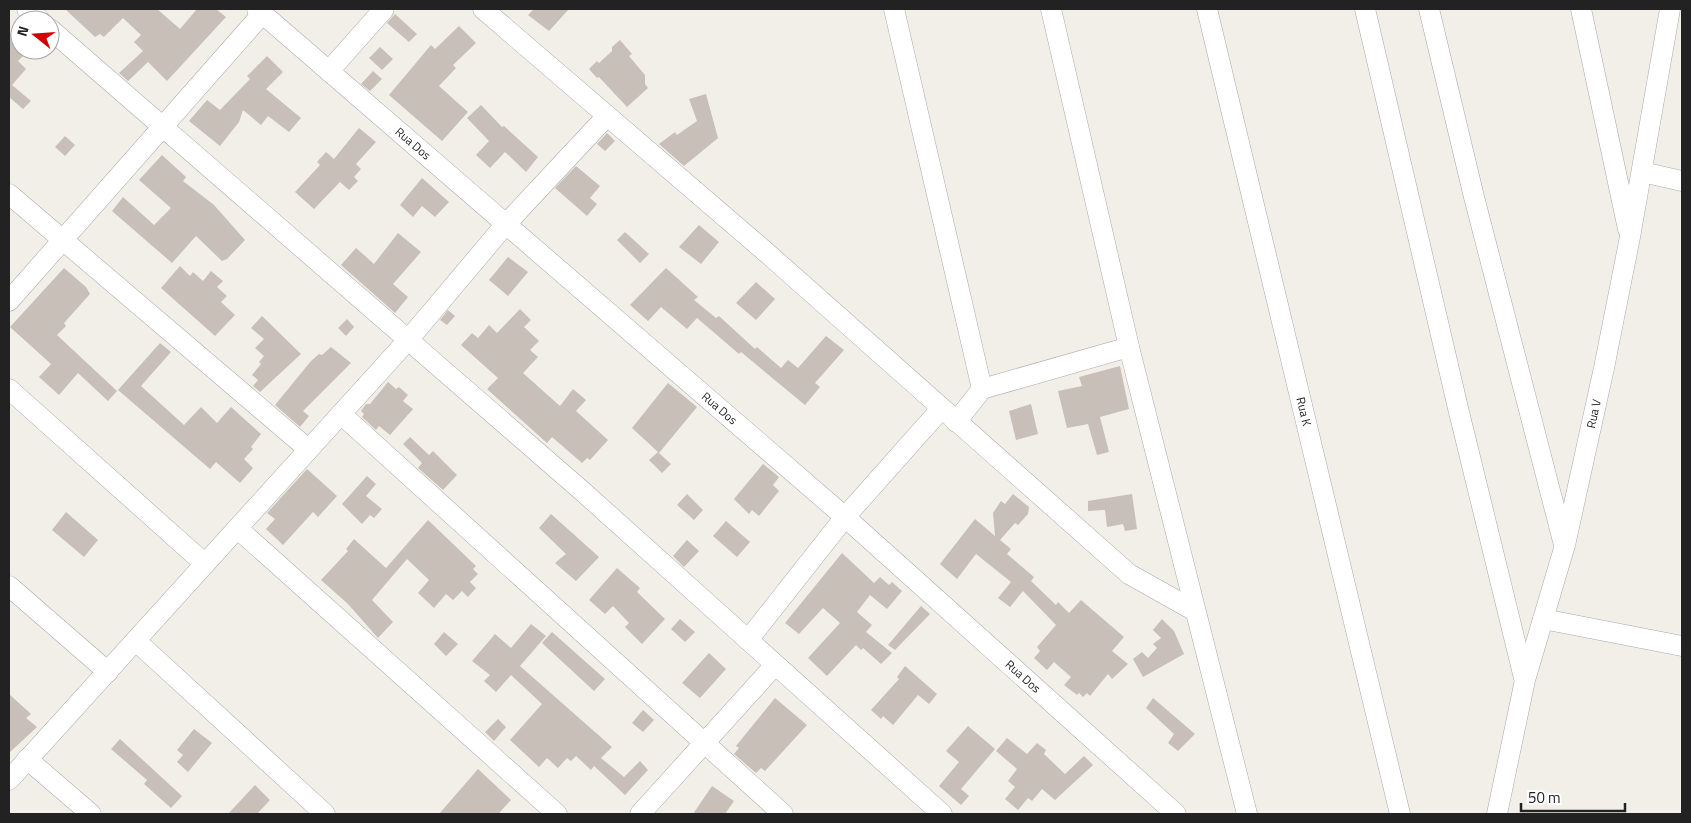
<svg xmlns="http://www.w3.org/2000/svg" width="1691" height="823" font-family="'Titillium Web',sans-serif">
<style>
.building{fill:#c7bfb8}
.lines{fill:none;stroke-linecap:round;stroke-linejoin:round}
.minor-casing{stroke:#a9a9a9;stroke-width:21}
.minor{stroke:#fff;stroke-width:20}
.labels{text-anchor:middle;stroke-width:4.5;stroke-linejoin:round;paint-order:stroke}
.street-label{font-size:12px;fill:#222;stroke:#fff}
</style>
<rect width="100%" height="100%" fill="#f2efe9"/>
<path class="building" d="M 65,9 L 157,9 L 180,29 L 197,9 L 216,9 L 226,17 L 167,81 L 148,62 L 128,81 L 119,73 L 143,51 L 134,42 L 141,35 L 123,18 L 104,37 L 100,34 L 95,37 Z
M 534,9 L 569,9 L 549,31 L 528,15 Z
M 395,14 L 417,34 L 409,42 L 387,23 Z
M 459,26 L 476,43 L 453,65 L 456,68 L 439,86 L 468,112 L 442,141 L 389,95 L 431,45 L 435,49 Z
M 9,32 L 20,42 L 20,50 L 26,53 L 18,61 L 26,69 L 12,85 L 31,101 L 23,109 L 9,97 Z
M 620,40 L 632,54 L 629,56 L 645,75 L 645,84 L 648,88 L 627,107 L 599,77 L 597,78 L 589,69 L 597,61 L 599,63 L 612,51 L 612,47 Z
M 380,47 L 393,59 L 382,70 L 369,58 Z
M 267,56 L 283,72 L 266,89 L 301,118 L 289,132 L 268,116 L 261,125 L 243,110 L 239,122 L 220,146 L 189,121 L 207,100 L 220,110 L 250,79 L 247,76 Z
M 373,71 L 382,79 L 370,91 L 361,84 Z
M 706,94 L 718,138 L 684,166 L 659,144 L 675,132 L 677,135 L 697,121 L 689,99 Z
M 481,105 L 502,127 L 504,126 L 538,157 L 526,172 L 505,152 L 490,168 L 476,155 L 489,141 L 467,118 Z
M 359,128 L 376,142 L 356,164 L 361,169 L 354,177 L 358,181 L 349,190 L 340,182 L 314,209 L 295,192 L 320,165 L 317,162 L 326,152 L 334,159 Z
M 607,133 L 615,141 L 605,151 L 597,144 Z
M 65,136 L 75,145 L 65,156 L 55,147 Z
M 162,155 L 186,177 L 183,181 L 214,205 L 245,240 L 227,259 L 222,261 L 196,236 L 172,263 L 112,211 L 123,197 L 154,225 L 171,208 L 139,180 Z
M 576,166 L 600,186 L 590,198 L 597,204 L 587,216 L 555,188 Z
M 422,178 L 449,202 L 435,217 L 422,206 L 413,217 L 400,205 Z
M 699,225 L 719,242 L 701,264 L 679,247 Z
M 625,232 L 649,254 L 640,263 L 617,240 Z
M 398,233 L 421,252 L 393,284 L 408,297 L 395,313 L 341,265 L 356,248 L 374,264 Z
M 508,257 L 528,272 L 508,296 L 489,280 Z
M 180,266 L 190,276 L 193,272 L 203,281 L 211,271 L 223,281 L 217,287 L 227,296 L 221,302 L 235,315 L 215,336 L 161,288 Z
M 64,268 L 86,287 L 90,294 L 64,323 L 66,326 L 57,335 L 117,391 L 108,401 L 78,373 L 59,395 L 39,377 L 51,364 L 10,327 Z
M 666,268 L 698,297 L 694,300 L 716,318 L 719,316 L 755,349 L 757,347 L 781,368 L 788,360 L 798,368 L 826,336 L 844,350 L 815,383 L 820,387 L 805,405 L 741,352 L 739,354 L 697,318 L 687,329 L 661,307 L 648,321 L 630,305 Z
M 756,282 L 775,299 L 756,320 L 736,303 Z
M 520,309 L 531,320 L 524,327 L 539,341 L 530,350 L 538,357 L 523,373 L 560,406 L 573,389 L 586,400 L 576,411 L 608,440 L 590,460 L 587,458 L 582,463 L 552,437 L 547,443 L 487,389 L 498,378 L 461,345 L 472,333 L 478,338 L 489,325 L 497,333 Z
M 448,310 L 455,316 L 447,325 L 440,320 Z
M 262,316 L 301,354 L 260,392 L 253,386 L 258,380 L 252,375 L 261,364 L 259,362 L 264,356 L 255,348 L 264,339 L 251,328 Z
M 347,319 L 354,327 L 346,336 L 338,328 Z
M 160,343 L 171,352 L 141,386 L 184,425 L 201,407 L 217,423 L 231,407 L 261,434 L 251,447 L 253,449 L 244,459 L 253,468 L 240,483 L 216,462 L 210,469 L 118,390 Z
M 331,347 L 351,363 L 303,411 L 309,416 L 300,427 L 275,405 L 311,361 L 319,354 L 322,355 Z
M 1120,366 L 1129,409 L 1100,417 L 1109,452 L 1097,455 L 1088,424 L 1067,428 L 1058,391 L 1082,386 L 1079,377 Z
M 388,382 L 396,389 L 399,387 L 408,395 L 403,401 L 413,409 L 390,435 L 379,426 L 376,430 L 362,417 L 364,414 L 361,411 L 366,404 L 370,404 Z
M 668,383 L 697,407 L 659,453 L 671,464 L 662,473 L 649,460 L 658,452 L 632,428 Z
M 1031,404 L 1038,434 L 1016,440 L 1009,411 Z
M 410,437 L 429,455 L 433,451 L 457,475 L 443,490 L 418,468 L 422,463 L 403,444 Z
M 763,464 L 779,477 L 773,485 L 779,491 L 759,516 L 752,510 L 749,514 L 734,499 Z
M 307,469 L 337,496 L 318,517 L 313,512 L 283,545 L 266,529 L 275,519 L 267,513 Z
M 367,476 L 376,484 L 366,496 L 382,509 L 374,518 L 370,515 L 362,524 L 342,504 Z
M 687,494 L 703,510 L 694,520 L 677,505 Z
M 1013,494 L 1029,507 L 1028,514 L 1018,525 L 1015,523 L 1000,540 L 1011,549 L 1007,554 L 1034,577 L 1031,581 L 1056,605 L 1058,602 L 1069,613 L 1081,600 L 1124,637 L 1112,651 L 1128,664 L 1112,679 L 1108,674 L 1090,696 L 1087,693 L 1083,697 L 1079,693 L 1077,695 L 1064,685 L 1071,677 L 1054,662 L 1047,670 L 1034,658 L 1040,651 L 1037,647 L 1056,625 L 1023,591 L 1010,607 L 998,598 L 1011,582 L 976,554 L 957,579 L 940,564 L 975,519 L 995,536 L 993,513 L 1001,501 L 1005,504 Z
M 1132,494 L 1137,529 L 1125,531 L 1123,524 L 1107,527 L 1105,510 L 1088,511 L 1088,501 Z
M 66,512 L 98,540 L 84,557 L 52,530 Z
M 551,514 L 599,557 L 576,581 L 555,563 L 566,554 L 539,528 Z
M 428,520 L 476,566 L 473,569 L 478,574 L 470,582 L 476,588 L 468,597 L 462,591 L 453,600 L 446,594 L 434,608 L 418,593 L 429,580 L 407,559 L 372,600 L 393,622 L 378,638 L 348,604 L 321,580 L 348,551 L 346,549 L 354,539 L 386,568 Z
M 726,521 L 750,542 L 737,557 L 713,536 Z
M 687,540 L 699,551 L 684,567 L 673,556 Z
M 842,553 L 874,583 L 880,577 L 889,585 L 892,582 L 902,591 L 887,609 L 870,595 L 857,612 L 872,625 L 866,632 L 892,653 L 881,664 L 863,648 L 861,650 L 856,645 L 827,676 L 808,658 L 840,623 L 823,608 L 799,634 L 785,623 Z
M 617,568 L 640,588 L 637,592 L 665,619 L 642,644 L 625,627 L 629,623 L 613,606 L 605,614 L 589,600 Z
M 921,606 L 930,614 L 895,650 L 888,645 Z
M 680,619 L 695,632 L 685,642 L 671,629 Z
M 1162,619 L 1174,631 L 1184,654 L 1143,677 L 1133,659 L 1142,652 L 1148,658 L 1157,648 L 1153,644 L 1161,638 L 1153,630 Z
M 531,624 L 546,636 L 520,666 L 612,747 L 601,758 L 624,777 L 640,761 L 648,770 L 625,795 L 594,766 L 591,770 L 576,756 L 571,761 L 567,758 L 558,768 L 547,758 L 539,767 L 510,740 L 542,704 L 511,675 L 496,692 L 484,681 L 490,675 L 472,661 L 495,634 L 511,648 Z
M 444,632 L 458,644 L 446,656 L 434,644 Z
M 552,632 L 605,679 L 594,691 L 542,643 Z
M 709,653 L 726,669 L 700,698 L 682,683 Z
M 905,666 L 937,694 L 929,704 L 918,695 L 893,725 L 883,716 L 881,719 L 871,710 L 899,679 L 897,677 Z
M 9,694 L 31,714 L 26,718 L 37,727 L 9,753 Z
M 775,698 L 807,725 L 765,771 L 761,768 L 756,773 L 734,754 L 739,748 L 736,746 Z
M 1153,698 L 1195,734 L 1178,751 L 1168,743 L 1174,734 L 1146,708 Z
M 643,710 L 654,720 L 643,732 L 632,723 Z
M 498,719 L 506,727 L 494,741 L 485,732 Z
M 968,726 L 995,749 L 961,789 L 969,796 L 961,805 L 939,786 L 959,762 L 946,751 Z
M 194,729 L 212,743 L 188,772 L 177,762 L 183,755 L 177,750 Z
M 1007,738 L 1027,754 L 1037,743 L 1046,750 L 1044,754 L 1065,774 L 1084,756 L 1093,765 L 1055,800 L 1042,789 L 1032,801 L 1028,798 L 1018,810 L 1005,799 L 1015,787 L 1008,781 L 1017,769 L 996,751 Z
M 120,739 L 182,796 L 171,808 L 144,784 L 147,780 L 111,749 Z
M 478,769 L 511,800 L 500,812 L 499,814 L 439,814 Z
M 255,785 L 270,800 L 257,814 L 228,814 Z
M 712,786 L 734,801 L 725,814 L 693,814 Z"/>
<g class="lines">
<g class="minor-casing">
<g id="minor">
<path d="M 27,9 L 40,20"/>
<path id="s1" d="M 257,9 L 845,517 L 1176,814"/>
<path d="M 483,9 L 767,253 L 1129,574 L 1195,611"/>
<path d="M 894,9 L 982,389 L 956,422"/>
<path d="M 1051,9 L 1129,347 L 1247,814"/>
<path id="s2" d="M 1207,9 L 1400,814"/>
<path d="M 1365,9 L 1458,408 L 1524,678"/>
<path d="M 1429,9 L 1474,197 L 1563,541"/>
<path d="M 1581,9 L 1628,229"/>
<path d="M 50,29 L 581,490 L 942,814"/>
<path d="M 329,71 L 384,9"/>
<path d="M 1642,172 L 1682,181"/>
<path d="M 9,194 L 308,449"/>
<path d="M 9,301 L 262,14"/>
<path d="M 9,389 L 205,564"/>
<path d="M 982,389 L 1129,347"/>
<path d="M 341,414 L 783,814"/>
<path d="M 237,528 L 557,814"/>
<path d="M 9,586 L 108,672"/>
<path d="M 1543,619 L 1682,646"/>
<path d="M 748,640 L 845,517 L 941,409"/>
<path d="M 136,641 L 325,814"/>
<path d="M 27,759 L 91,814"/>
<path d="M 9,780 L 408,340 L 505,225 L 606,117"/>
<path d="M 640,814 L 775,665"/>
<path id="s3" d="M 1497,814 L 1525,680 L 1565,545 L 1604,368 L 1630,237 L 1670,9"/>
</g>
</g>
<use href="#minor" class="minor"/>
</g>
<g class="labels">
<g class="street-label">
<text dy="4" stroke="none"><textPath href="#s1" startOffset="206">Rua Dos</textPath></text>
<text dy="4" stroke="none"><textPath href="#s1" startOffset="611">Rua Dos</textPath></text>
<text dy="4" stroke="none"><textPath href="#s2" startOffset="414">Rua K</textPath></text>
<text dy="4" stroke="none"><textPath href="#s3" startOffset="412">Rua V</textPath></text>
<text dy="4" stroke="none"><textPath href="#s1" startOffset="1016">Rua Dos</textPath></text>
</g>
</g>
<rect width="1691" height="823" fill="none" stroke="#222222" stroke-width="20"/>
<g transform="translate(35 35) rotate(287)"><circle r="24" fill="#ffffff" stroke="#a7a7a7"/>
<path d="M0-4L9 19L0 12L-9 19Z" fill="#d40000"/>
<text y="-8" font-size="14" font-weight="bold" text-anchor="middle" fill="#222222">N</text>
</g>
<path d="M1521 803v8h104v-8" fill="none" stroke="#222222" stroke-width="2.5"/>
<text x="1528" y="803" font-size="15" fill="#222222" stroke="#ffffff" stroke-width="4" paint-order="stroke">50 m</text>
</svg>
